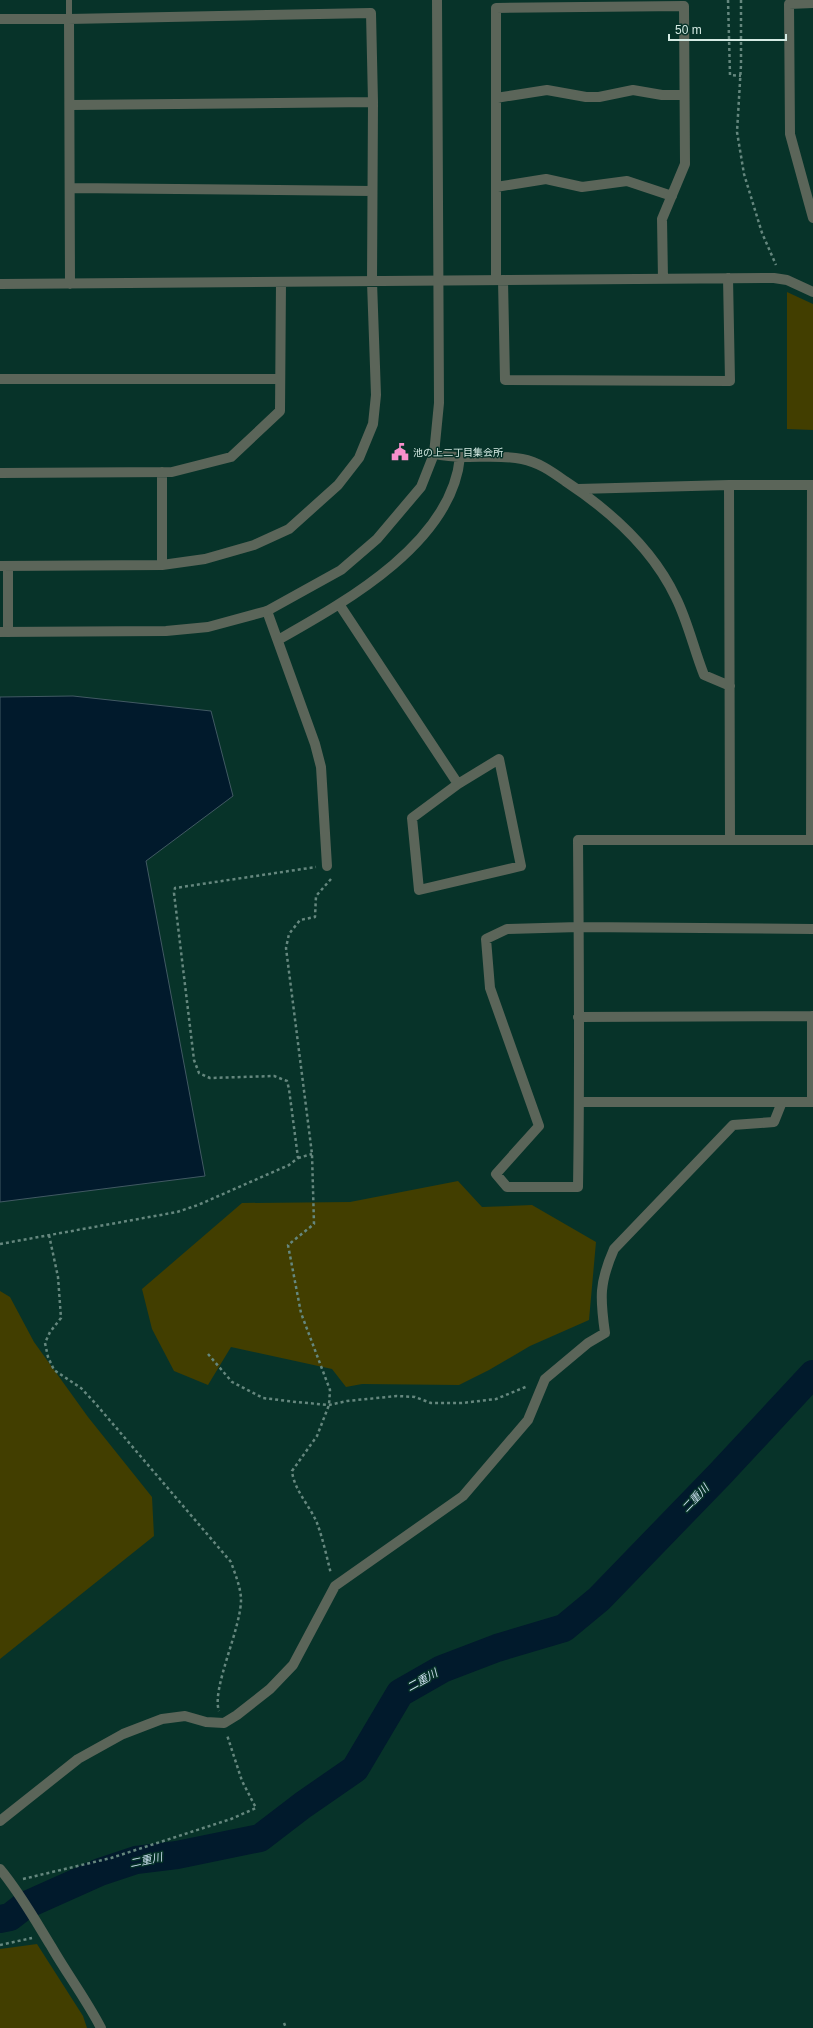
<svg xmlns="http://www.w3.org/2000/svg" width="813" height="2028" font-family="Arial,'Noto Sans JP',sans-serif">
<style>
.green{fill:#423e00}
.water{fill:#011a2c;stroke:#415963}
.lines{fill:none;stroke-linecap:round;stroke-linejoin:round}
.river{stroke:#011a2c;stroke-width:28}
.path{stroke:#65877e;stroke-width:2.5;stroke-dasharray:3 3;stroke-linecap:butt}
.service{stroke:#5b6559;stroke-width:6}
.minor{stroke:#5b6559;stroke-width:10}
.tertiary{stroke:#5b6559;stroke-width:10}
.labels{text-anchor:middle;stroke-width:3;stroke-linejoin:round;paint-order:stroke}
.poi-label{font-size:10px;fill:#d5ebe4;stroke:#073329;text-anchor:start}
.water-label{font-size:11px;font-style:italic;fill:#cbdeee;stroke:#073329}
</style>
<rect width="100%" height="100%" fill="#073329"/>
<path class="green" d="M 787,292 L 813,304 L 813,430 L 787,429 Z
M 458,1181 L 482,1207 L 532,1205 L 596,1242 L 589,1320 L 530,1346 L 489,1370 L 459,1385 L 362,1384 L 346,1387 L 332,1369 L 231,1347 L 208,1385 L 174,1371 L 152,1329 L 142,1289 L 242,1203 L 350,1202 Z
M 0,1291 L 10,1297 L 34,1342 L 88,1417 L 152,1497 L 154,1536 L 0,1659 Z
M 37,1944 L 83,2016 L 87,2028 L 0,2028 L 0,1949 Z"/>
<path class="water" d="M 73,696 L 211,711 L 233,796 L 146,861 L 205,1176 L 0,1202 L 0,697 Z"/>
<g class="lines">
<path class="river" d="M 0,1919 L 10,1917 L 24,1906 L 100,1872 L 136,1860 L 177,1855 L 260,1838 L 303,1805 L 355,1769 L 400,1693 L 442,1669 L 497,1648 L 564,1628 L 599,1599 L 720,1474 L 813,1374"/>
<path class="path" d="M 728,0 L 730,75 L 741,76
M 741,0 L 741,65 L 737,132 L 744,174 L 762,233 L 776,265
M 331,879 L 316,896 L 315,917 L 300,920 L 289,934 L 286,948 L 312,1154 L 314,1224 L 288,1245 L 301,1313 L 330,1390 L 329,1405 L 317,1436 L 292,1471 C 294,1490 310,1506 317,1523 C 323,1539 327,1558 331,1574
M 298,1158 L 312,1154
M 49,1235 L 58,1277 L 61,1318 L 50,1332 L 45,1343 L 48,1357 L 54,1370 L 81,1388 L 95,1403 L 231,1562 C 235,1574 240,1585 241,1598 C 242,1627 211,1689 219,1711
M 0,1244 L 177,1212 L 198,1205 L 289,1165 L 298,1158 L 289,1089 L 287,1081 L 274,1076 L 210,1078 L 199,1073 L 194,1060 L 174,893 L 175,888 L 316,867
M 208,1354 L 232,1382 L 263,1398 L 296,1402 L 329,1405 L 347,1401 L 397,1396 L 415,1397 L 431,1403 L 462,1403 L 496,1399 L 528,1386
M 23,1879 L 111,1858 L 231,1819 L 256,1808 L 242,1781 L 227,1735
M 0,1945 L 32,1938
M 284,2023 L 286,2028"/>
<path class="service" d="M 69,0 L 69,19"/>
<path class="minor" d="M 813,3 L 789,4 L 790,134 L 813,218
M 0,19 L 69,19 L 371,13 L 373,102 L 372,282 L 376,395 L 373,424 L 359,458 L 338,485 L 289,529 L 254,545 L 205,559 L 162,565 L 0,566
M 69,19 L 70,284
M 496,98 L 547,90 L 586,97 L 599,97 L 633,90 L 662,95 L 684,95
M 71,105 L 373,102
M 496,187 L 546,179 L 582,187 L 627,181 L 672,196
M 71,188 L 372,191
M 496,280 L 496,8 L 684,6 L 685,164 L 662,219 L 663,279
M 503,280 L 505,380 L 730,381 L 728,278
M 0,284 L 774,278 L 787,280 L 813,292
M 0,379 L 280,379
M 434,454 C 463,461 493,453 522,459 C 538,462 551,471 565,481 C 609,510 653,549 676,598 C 688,622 694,650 704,675 L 730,686
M 162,472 L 162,565
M 0,473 L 172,472 L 231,457 L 280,411 L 281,282
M 729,485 L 730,840
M 578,489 L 729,485 L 813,485
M 8,566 L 8,632
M 339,604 L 458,784 L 499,759 L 521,866 L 419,890 L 412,818 L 458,784
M 267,611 L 315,744 L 321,767 L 327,866
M 278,640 C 345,602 452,543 460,457
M 811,840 L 812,485
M 813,840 L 578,840 C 579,956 580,1071 578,1187 L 507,1187 L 496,1174 L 539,1126 L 490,988 L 486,939 L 507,929 L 579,927 L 813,929
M 578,1017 L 813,1016
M 580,1102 L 812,1102 L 812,1016
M 0,1821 L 78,1759 L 123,1734 L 162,1719 L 185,1716 L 206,1722 L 224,1723 L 237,1715 L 270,1689 L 293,1665 L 335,1586 L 463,1496 L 528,1420 L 545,1379 L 588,1343 L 605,1333 C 600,1298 599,1283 614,1249 L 733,1125 L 774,1122 L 782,1102
M 0,1869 C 20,1893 35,1920 51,1946 C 67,1974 86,1999 101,2028"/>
<path class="tertiary" d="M 0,632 L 166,631 L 208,627 L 267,611 L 341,570 L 377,539 L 421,487 L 434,454 L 439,403 L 437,0"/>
</g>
<defs>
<g id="civic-bare" transform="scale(1.38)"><path d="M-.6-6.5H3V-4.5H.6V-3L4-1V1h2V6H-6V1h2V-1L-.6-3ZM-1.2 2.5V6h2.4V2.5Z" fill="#f890cc" stroke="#073329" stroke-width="2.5" paint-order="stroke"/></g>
</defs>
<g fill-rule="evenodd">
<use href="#civic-bare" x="400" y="452"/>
</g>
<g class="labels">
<g class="poi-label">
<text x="413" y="456">池の上二丁目集会所</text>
</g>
<g class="water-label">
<text transform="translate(695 1498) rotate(-46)" y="4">二重川</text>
<text transform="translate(422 1680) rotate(-29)" y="4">二重川</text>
<text transform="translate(146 1860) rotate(-12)" y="4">二重川</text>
</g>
</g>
<path d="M669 34v6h117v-6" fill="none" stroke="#d5ebe4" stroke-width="2"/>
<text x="675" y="34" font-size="12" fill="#d5ebe4" stroke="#073329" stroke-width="3" paint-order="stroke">50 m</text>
</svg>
